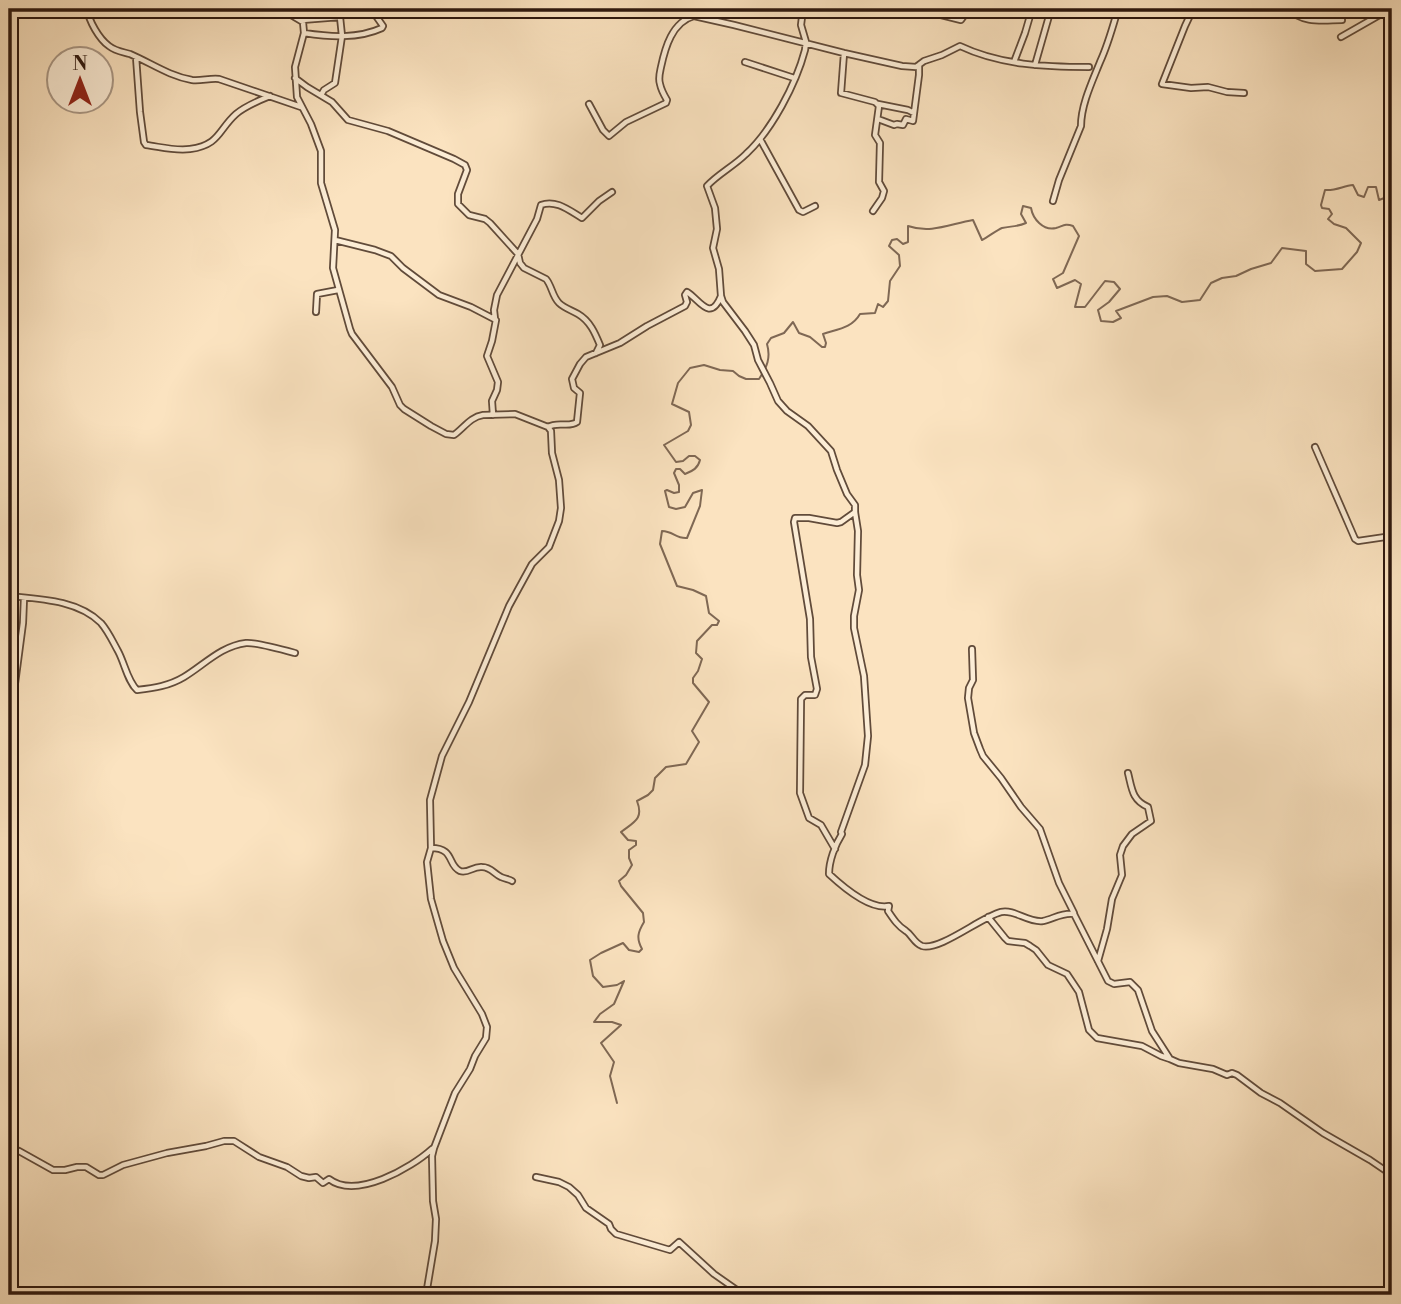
<svg xmlns="http://www.w3.org/2000/svg" width="1401" height="1304" font-family="'Libre Bodoni',serif">
<style>
.lines{fill:none;stroke-linecap:round;stroke-linejoin:round}
.stream{stroke:#7f6854;stroke-width:2}
.minor-casing{stroke:#614b3a;stroke-width:8}
.minor{stroke:#fcedd6;stroke-width:4.5}
</style>
<rect width="100%" height="100%" fill="#fbe3c0"/>
<filter id="stains"><feTurbulence type="fractalNoise" baseFrequency=".00286" numOctaves="4"/><feColorMatrix values="0 0 0 0 .2 0 0 0 0 .09 0 0 0 0 .02 0 0 0 .5 -.17"/></filter>
<radialGradient id="worn" r=".72"><stop offset=".6" stop-color="#630" stop-opacity="0"/><stop offset="1" stop-color="#630" stop-opacity=".3"/></radialGradient>
<g class="lines">
<path class="stream" d="M 617,1103 L 610,1076 L 614,1062 L 601,1043 L 621,1025 L 612,1022 L 594,1022 L 600,1014 L 614,1004 L 624,981 L 617,985 L 603,987 L 593,976 L 590,960 L 601,953 L 623,943 L 629,950 L 639,952 L 642,949 C 636,938 638,932 644,922 L 643,913 L 621,886 L 619,881 L 626,875 L 632,865 L 629,858 L 629,850 L 636,845 L 636,841 L 628,840 L 621,832 C 634,822 644,819 637,801 L 648,795 L 653,790 L 655,778 L 666,767 L 686,764 L 699,742 L 692,731 L 709,702 L 693,683 L 693,678 L 698,671 L 702,659 L 696,653 L 697,641 L 712,625 L 717,625 L 719,621 L 709,613 L 706,596 L 693,590 L 677,586 L 660,544 L 662,531 C 673,531 676,539 687,538 L 700,506 L 702,490 L 693,493 L 685,507 L 676,509 L 669,507 L 665,491 L 667,490 L 674,493 L 679,492 L 679,485 L 674,473 L 676,469 L 680,469 L 685,474 C 693,471 698,468 700,460 L 695,456 L 689,456 L 683,461 L 676,462 L 664,445 L 688,431 L 691,425 L 689,412 L 672,404 L 678,383 L 690,368 L 704,365 L 720,370 L 733,371 L 739,376 L 746,379 L 759,379 C 767,367 771,358 767,344 L 771,338 L 784,333 L 793,322 L 799,333 L 810,337 L 822,347 L 825,347 L 826,343 L 823,334 C 838,329 852,328 860,314 L 875,313 L 878,304 L 883,307 L 888,301 L 890,281 L 900,266 L 899,255 L 889,246 L 892,240 L 897,239 L 903,244 L 908,242 L 908,226 C 931,234 950,224 973,220 L 982,240 C 988,237 997,230 1002,228 C 1011,226 1017,227 1026,223 L 1021,214 L 1023,206 L 1031,208 C 1033,219 1043,231 1056,228 C 1063,226 1065,223 1073,226 L 1079,236 L 1063,273 L 1053,279 L 1057,288 L 1075,280 L 1081,284 L 1075,307 L 1085,307 L 1105,281 L 1114,282 L 1120,289 L 1109,302 L 1098,310 L 1101,321 L 1113,322 L 1121,318 L 1116,311 L 1153,297 L 1167,296 L 1182,302 L 1200,300 L 1211,283 L 1222,278 L 1236,276 L 1251,269 L 1271,263 L 1282,248 L 1306,251 L 1306,264 L 1315,271 L 1342,269 L 1357,252 L 1361,243 L 1346,228 L 1334,224 L 1328,219 L 1332,214 L 1329,209 L 1322,208 L 1321,205 L 1325,190 C 1336,191 1343,186 1353,185 L 1358,195 L 1364,197 L 1368,187 L 1376,187 L 1379,200 L 1387,197 L 1392,188"/>
<g class="minor-casing">
<path id="minor" d="M 87,9 C 89,21 99,39 109,46 C 115,51 123,52 130,54 C 151,63 169,76 192,80 C 201,81 210,78 219,79 L 301,107
M 281,9 L 303,22 L 304,33 L 295,67 L 297,97 L 311,124 L 321,151 L 321,183 L 335,230 L 333,268 L 350,329 L 352,334 L 392,387 L 400,405 L 404,409 L 431,426 L 446,434 L 454,435 C 464,428 470,417 483,415 L 515,414 L 548,427 L 551,431 L 552,453 L 559,480 L 561,508 L 559,521 L 549,547 L 532,564 L 509,606 L 469,702 L 442,756 L 430,800 L 431,848 L 427,862 L 431,899 L 443,941 L 454,968 L 482,1014 L 487,1027 L 486,1038 L 475,1056 L 470,1069 L 455,1093 L 434,1148 L 432,1156 L 433,1201 L 436,1219 L 435,1241 L 426,1295
M 671,9 L 677,10 L 693,16
M 803,9 L 801,25 L 806,42 L 805,50 C 796,84 772,130 746,154 C 734,166 718,174 707,186 L 715,208 L 717,229 L 713,248 L 719,269 L 721,296 L 723,302 L 745,331 L 754,345 L 758,360 L 770,383 L 778,401 L 787,411 L 808,426 L 831,451 L 837,470 L 847,494 L 855,505 L 855,512 L 858,531 L 857,575 L 859,590 L 854,616 L 854,628 L 864,676 L 868,736 L 865,765 L 841,832 L 842,834 C 835,845 829,861 829,874 C 843,887 870,910 889,906 L 888,911 C 894,920 898,926 906,931 C 912,935 914,943 922,946 C 940,951 981,917 1001,912 C 1015,909 1028,923 1043,921 C 1053,919 1063,912 1074,914 L 1108,981 L 1114,984 L 1130,982 L 1138,990 L 1152,1031 L 1170,1059 L 1179,1063 L 1213,1069 L 1227,1075 L 1232,1073 L 1237,1075 L 1261,1093 L 1280,1103 L 1323,1133 L 1370,1160 L 1392,1175
M 891,9 L 920,14 L 941,15 L 961,20 L 969,9
M 1193,9 L 1185,26 L 1162,84 L 1191,88 L 1208,87 L 1227,92 L 1244,93
M 1289,9 C 1302,24 1324,20 1342,20
M 302,20 L 340,17 L 351,9
M 304,33 C 330,37 358,39 382,28 L 383,26 L 371,9
M 1341,37 L 1390,9
M 844,53 L 841,93 L 875,102 L 879,106 L 875,135 L 880,143 L 879,182 L 884,191 L 882,198 L 873,211
M 136,57 L 140,112 L 144,142 L 146,145 C 161,147 175,151 190,149 C 220,145 218,130 236,114 C 244,107 260,100 270,96
M 745,62 L 794,78
M 1014,62 L 1025,33 L 1032,9
M 1035,65 L 1051,9
M 295,78 L 307,87 L 332,102 L 348,120 L 388,131 L 454,159 L 465,165 L 467,170 L 458,194 L 458,204 L 469,215 L 485,219 L 490,223 L 518,254 L 520,263 L 524,268 L 546,279 C 552,286 552,296 559,303 C 564,308 571,310 578,314 C 590,321 595,333 600,345 L 596,353
M 321,95 L 324,90 L 335,83 L 342,36 L 340,17
M 589,104 L 603,130 L 609,136 L 626,122 L 666,103 L 667,100 C 664,95 661,89 660,84 C 658,78 660,72 661,67 C 665,48 672,22 694,16 L 734,25 L 844,53 L 902,66 L 916,67 L 924,61 L 942,55 L 960,46 C 1000,65 1045,67 1089,67
M 878,104 L 908,110 L 914,113
M 878,119 L 894,125 L 897,124 L 903,125 L 906,119 L 913,121 L 919,75 L 919,65
M 760,139 L 799,210 L 803,212 L 815,206
M 1053,201 L 1059,180 L 1081,126 C 1081,105 1092,82 1100,62 C 1108,45 1113,26 1118,9
M 335,240 L 375,250 L 391,256 L 403,268 L 439,295 L 471,307 L 496,320 L 492,341 L 487,356 L 498,382 L 497,390 L 492,401 L 493,415
M 316,312 L 317,294 L 338,290
M 495,319 L 494,310 L 497,295 L 537,219 L 541,205 C 556,199 570,211 582,218 L 599,201 L 612,192
M 548,427 C 558,421 569,428 577,422 L 580,393 L 574,388 L 572,379 L 580,364 L 586,357 L 620,343 L 647,326 L 685,306 L 687,302 L 685,295 L 687,292 C 699,299 710,323 721,296
M 1315,447 L 1355,539 L 1358,541 L 1392,536
M 9,596 C 40,599 78,600 101,623 C 108,631 113,642 118,651 C 125,664 127,680 137,690 C 154,688 169,686 184,677 C 204,665 221,646 246,643 C 255,642 284,650 295,653
M 972,649 L 973,680 L 969,688 L 968,698 L 974,733 L 980,749 L 983,756 L 1001,778 L 1021,807 L 1040,829 L 1059,883 L 1074,913
M 9,729 L 23,623 L 24,598
M 431,848 C 455,848 447,865 460,871 C 468,874 473,866 482,867 C 491,867 494,874 501,877 C 505,879 509,879 512,881
M 835,849 L 821,825 L 809,818 L 800,793 L 801,699 L 805,695 L 815,695 L 817,689 L 811,657 L 810,619 L 794,522 L 795,518 L 809,518 L 837,523 L 841,522 L 855,512
M 988,917 L 1005,938 L 1008,941 L 1025,943 L 1030,946 L 1036,950 L 1048,965 L 1067,974 L 1079,992 L 1089,1030 L 1097,1038 L 1142,1046 L 1161,1056 L 1170,1059
M 1098,961 L 1107,929 L 1112,899 L 1122,875 L 1120,855 L 1123,846 L 1132,834 L 1151,821 L 1148,807 C 1132,800 1132,789 1128,773
M 9,1147 L 19,1151 L 53,1170 L 65,1170 L 77,1167 L 86,1167 L 99,1175 L 103,1175 L 123,1165 L 167,1153 L 206,1146 L 224,1141 L 234,1141 L 259,1157 L 287,1167 L 301,1176 L 309,1178 L 316,1177 L 323,1183 L 329,1179 C 356,1200 411,1168 432,1149
M 536,1177 L 559,1182 L 569,1187 L 578,1195 L 586,1208 L 609,1224 L 611,1229 L 616,1234 L 670,1250 L 679,1242 L 714,1274 L 744,1295"/>
</g>
<use href="#minor" class="minor"/>
</g>
<rect width="1401" height="1304" fill="none" stroke="#fbe3c0" stroke-width="35"/>
<rect x="10" y="10" width="1380" height="1283" fill="none" stroke="#2e180e" stroke-width="3.5"/>
<rect x="18" y="18" width="1366" height="1269" fill="none" stroke="#2e180e" stroke-width="2"/>
<g transform="translate(80 80)"><circle r="33" fill="#fcedd6" stroke="#aa9886" stroke-width="2"/>
<path d="M0-5L12 26L0 18L-12 26Z" fill="#8f2418"/>
<text y="-10" font-size="19" font-weight="bold" text-anchor="middle" fill="#2e180e">N</text>
</g>
<rect width="100%" height="100%" filter="url(#stains)"/>
<rect width="100%" height="100%" fill="url(#worn)"/>
</svg>
